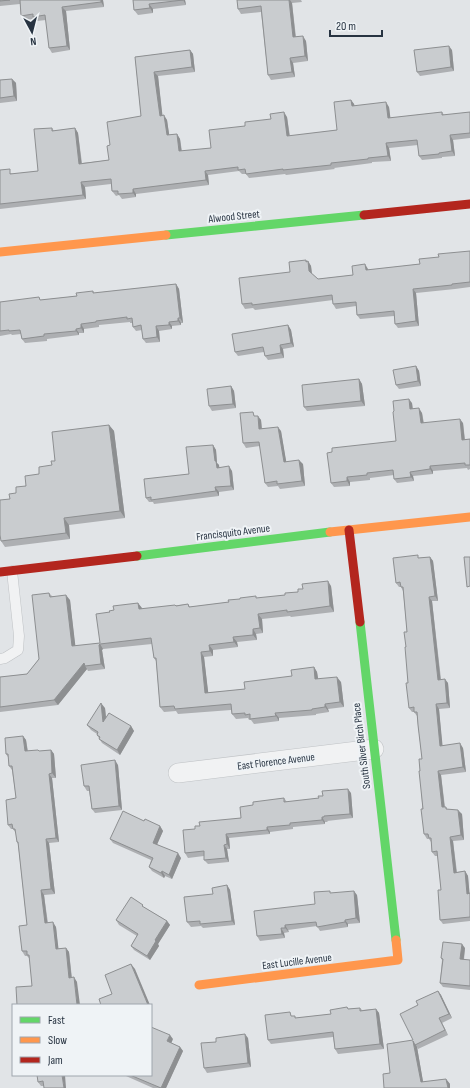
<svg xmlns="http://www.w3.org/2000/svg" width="470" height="1088" font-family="'Sofia Sans Condensed',sans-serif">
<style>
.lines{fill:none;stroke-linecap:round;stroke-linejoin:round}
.lane-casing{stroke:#bfc2c5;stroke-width:11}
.street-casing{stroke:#bfc2c5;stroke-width:20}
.lane{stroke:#f1f2f3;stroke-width:10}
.street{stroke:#f1f2f3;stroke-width:19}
.fast{stroke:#63d668;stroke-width:9}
.slow{stroke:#ff974d;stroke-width:9}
.jam{stroke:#b3261e;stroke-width:9}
.wall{fill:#adafb2}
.shaded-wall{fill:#8d8f91}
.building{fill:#c9cccf;stroke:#8d8f91}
.labels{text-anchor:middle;stroke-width:4;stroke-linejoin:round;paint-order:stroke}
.street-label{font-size:11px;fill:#273341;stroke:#eff3f6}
</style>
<rect width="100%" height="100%" fill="#e1e4e7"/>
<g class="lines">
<g class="lane-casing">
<path id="lane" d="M 0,659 L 5,658 L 18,650 L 19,636 L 12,571"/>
</g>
<g class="street-casing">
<path id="street" d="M 178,773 L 374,749"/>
</g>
<use href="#lane" class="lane"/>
<use href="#street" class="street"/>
<path class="fast" d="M 166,235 L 364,215
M 137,556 L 330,532
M 360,622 L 396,940"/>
<path class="slow" d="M 0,252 L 166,235
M 330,532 L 470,517
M 199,985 L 398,960 L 396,940"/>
<path class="jam" d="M 364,215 L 470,204
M 349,530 L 360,622
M 0,572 L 137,556"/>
</g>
<path class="wall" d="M 0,0 L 103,0 L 104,7 L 66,11 L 70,50 L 52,53 L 49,48 L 46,20 L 37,21 L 35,19 L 24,20 L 21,16 L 20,4 L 0,6 Z
M 133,0 L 185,0 L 186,5 L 153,9 L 153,13 L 138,15 L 134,10 Z
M 237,0 L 301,0 L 302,2 L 292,3 L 296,37 L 306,41 L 308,61 L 293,63 L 295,77 L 271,80 L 268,75 L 261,12 L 241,14 L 238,9 Z
M 190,50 L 193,54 L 195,72 L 158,76 L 162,115 L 167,120 L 169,135 L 177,134 L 180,139 L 182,151 L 211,148 L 245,126 L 287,117 L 290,136 L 337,130 L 351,100 L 354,104 L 355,106 L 389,107 L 390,118 L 442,112 L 444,115 L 470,112 L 470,138 L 453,140 L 455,156 L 442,157 L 442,158 L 422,160 L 419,156 L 418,145 L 389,148 L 391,161 L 372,162 L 372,163 L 334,168 L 335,169 L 286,175 L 285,174 L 249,178 L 246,174 L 242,174 L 239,171 L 208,175 L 209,185 L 136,194 L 136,197 L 122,199 L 119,195 L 116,196 L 112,191 L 111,184 L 85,187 L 86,199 L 0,209 L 0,170 L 13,174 L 38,171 L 52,128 L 54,131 L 75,128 L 78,133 L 82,163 L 109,160 L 110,145 L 141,116 L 135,57 Z
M 452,50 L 454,71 L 420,76 L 417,72 Z
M 12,79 L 16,83 L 17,101 L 0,103 L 0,80 Z
M 470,251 L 470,287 L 455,289 L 416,293 L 419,326 L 398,328 L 395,324 L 394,316 L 360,319 L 357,315 L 356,306 L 336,309 L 333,304 L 333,300 L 255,310 L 253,308 L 245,309 L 242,304 L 290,272 L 306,260 L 307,262 L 308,261 L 311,266 L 312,274 L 318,279 L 353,275 L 368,269 L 368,270 L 420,264 L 439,257 Z
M 176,284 L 179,289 L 183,323 L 181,323 L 181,325 L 172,326 L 172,329 L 159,331 L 160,342 L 146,343 L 143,339 L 142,330 L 136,331 L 133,327 L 132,323 L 130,323 L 130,322 L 99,325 L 99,327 L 84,329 L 84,333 L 79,333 L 79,335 L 47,339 L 47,341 L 25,343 L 22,339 L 21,334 L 12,335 L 11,334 L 0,336 L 0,302 L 41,300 L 77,296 L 93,291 L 94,293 Z
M 288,325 L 291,330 L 294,347 L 283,349 L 284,358 L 268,360 L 265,356 L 264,352 L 238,356 L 235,352 Z
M 416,366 L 419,371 L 421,386 L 399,389 L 396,385 Z
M 359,379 L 362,384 L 365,406 L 307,411 L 304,407 Z
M 231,386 L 234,391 L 236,408 L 212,411 L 209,406 Z
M 412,403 L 413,409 L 422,413 L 424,423 L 463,423 L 465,439 L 470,439 L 470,469 L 468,470 L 467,468 L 433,471 L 433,474 L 413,476 L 414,481 L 397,483 L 394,479 L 394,475 L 370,478 L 370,480 L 350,482 L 350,486 L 334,487 L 331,483 L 332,452 L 396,441 L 394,411 Z
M 256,416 L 261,420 L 262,428 L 281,431 L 286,462 L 303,464 L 305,486 L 280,489 L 278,486 L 268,487 L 265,483 L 260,446 L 246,448 L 243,443 Z
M 109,425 L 114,431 L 125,518 L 69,525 L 70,539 L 5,547 L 1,541 L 10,499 L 39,474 L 52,465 L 55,461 Z
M 213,445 L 216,450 L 217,463 L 219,465 L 219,467 L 232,471 L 234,490 L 219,492 L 219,496 L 154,504 L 153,502 L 149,502 L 146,498 L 189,474 Z
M 430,557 L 433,561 L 438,601 L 432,601 L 441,679 L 448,683 L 450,708 L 439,709 L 442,745 L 463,748 L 466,772 L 441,775 L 445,807 L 446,807 L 447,809 L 462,814 L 464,840 L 453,841 L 457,872 L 465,871 L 468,876 L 469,894 L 470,893 L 470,921 L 443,924 L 440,920 L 441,890 L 438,856 L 435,856 L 432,852 L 431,842 L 429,839 L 427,839 L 424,834 L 420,771 L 422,759 L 417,716 L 414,712 L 412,712 L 409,708 L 408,683 L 406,647 L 407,632 L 403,591 L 401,587 L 399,587 L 396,583 L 419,558 Z
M 331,586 L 334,612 L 291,617 L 290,616 L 262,619 L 263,633 L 256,634 L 257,640 L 237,642 L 238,647 L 213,650 L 213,656 L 204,657 L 208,693 L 245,689 L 292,676 L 314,667 L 317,672 L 318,679 L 341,682 L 344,707 L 328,709 L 329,712 L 316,714 L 316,715 L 279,718 L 279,721 L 254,724 L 251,720 L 249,720 L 248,718 L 236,719 L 232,714 L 231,710 L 178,714 L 176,711 L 164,712 L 160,707 L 156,661 L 154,658 L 152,644 L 103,649 L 102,650 L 105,669 L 88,671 L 87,669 L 58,705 L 0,712 L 0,677 L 27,674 L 39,659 L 49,593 L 52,596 L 70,600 L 75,646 L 100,643 L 110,612 L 114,610 L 138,603 L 142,609 L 188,604 L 190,607 L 285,595 L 298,592 Z
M 105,708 L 106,719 L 131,726 L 134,731 L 120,755 L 102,743 L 97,735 L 97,734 L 91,730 L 87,725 Z
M 23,736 L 26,740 L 28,751 L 40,751 L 51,750 L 54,754 L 56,778 L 52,778 L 59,842 L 49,843 L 55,894 L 44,895 L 48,923 L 56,927 L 58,949 L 66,948 L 69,952 L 72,978 L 77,982 L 32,986 L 30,959 L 27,956 L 25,956 L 22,951 L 27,925 L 18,844 L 17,842 L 16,833 L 13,829 L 11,829 L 8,825 L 16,798 L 12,770 L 9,766 L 8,757 L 6,754 Z
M 118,765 L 122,810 L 95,813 L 92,809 L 89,791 L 87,791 L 84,786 Z
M 351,793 L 353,818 L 327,821 L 328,822 L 325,822 L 325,824 L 293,827 L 293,829 L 270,832 L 270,834 L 229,838 L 230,849 L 227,849 L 229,862 L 208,864 L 204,860 L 204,856 L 188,858 L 185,853 L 195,829 L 200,826 L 241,818 L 253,805 L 284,798 L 287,802 L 319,798 Z
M 144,821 L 160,826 L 163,831 L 157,844 L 181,858 L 172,879 L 165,876 L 164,878 L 152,871 L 149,867 L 151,860 L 113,843 L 110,839 Z
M 227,885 L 230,890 L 235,925 L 203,928 L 201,926 L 191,927 L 187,922 L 213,894 Z
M 331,893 L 357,895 L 360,923 L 348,924 L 348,927 L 320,931 L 317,926 L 288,930 L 289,932 L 284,933 L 285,938 L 260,941 L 257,936 L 315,904 Z
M 145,908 L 167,921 L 170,925 L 158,944 L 159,946 L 150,960 L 134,950 L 131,946 L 137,936 L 119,925 L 116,920 Z
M 465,948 L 464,960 L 470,960 L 470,990 L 443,987 L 440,983 L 442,960 L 441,958 Z
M 438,991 L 441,995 L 452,1018 L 442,1023 L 448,1035 L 418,1049 L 417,1047 L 423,1082 L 446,1079 L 450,1084 L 384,1088 L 390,1073 L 413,1040 L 418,1005 Z
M 347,1007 L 348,1009 L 360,1008 L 362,1010 L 376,1009 L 379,1013 L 384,1049 L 338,1054 L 335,1049 L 333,1037 L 271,1044 L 268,1040 L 293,1016 L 296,1018 L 331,1014 Z
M 248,1038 L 251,1067 L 207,1073 L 204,1068 Z
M 173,1039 L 171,1043 L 180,1047 L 183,1051 L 166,1088 L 153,1088 L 126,1076 L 125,1075 L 151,1075 Z
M 65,1075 L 44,1086 L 41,1086 L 38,1082 Z"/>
<path class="shaded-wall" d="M 101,0 L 103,0 L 104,7 L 101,2 Z
M 183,0 L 185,0 L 186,5 Z
M 289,0 L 290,0 L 292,3 L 296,42 L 293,37 Z
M 149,4 L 153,9 L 153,13 L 150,8 Z
M 62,7 L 66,11 L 70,50 L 67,46 Z
M 303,36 L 306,41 L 308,61 L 305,56 Z
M 449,46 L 452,50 L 454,71 L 451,67 Z
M 190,50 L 193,54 L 195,72 L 192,67 Z
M 290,58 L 293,63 L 295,77 L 292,72 Z
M 154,72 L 158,76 L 163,120 L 160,116 Z
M 12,79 L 16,83 L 17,101 L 14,96 Z
M 351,100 L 354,104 L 355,111 L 352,106 Z
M 386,102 L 389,107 L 391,122 L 388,118 Z
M 284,112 L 287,117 L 290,140 L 287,136 Z
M 164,115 L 167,120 L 170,140 L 167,135 Z
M 75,128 L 78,133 L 82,168 L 79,164 Z
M 177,134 L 180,139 L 182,156 L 179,151 Z
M 450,135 L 453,140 L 455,156 L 452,151 Z
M 386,143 L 389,148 L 391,161 L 388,156 Z
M 205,171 L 208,175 L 209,185 L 206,180 Z
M 81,182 L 85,187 L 86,199 L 83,195 Z
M 133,189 L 136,194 L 136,197 L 133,193 Z
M 306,260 L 308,264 L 308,261 L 311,266 L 312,275 L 309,271 Z
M 365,264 L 368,269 L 369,274 L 366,270 Z
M 176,284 L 179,289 L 183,323 L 180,318 Z
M 413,289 L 416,293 L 419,326 L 416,321 Z
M 178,318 L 181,323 L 181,325 L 178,321 Z
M 169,322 L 172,326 L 172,329 L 169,325 Z
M 81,324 L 84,329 L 84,333 L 81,328 Z
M 288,325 L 291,330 L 294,347 L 291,343 Z
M 156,326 L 159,331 L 160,342 L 157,337 Z
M 76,329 L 79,333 L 79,335 L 76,331 Z
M 280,345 L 283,349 L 284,358 L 281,353 Z
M 416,366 L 419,371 L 421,386 L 418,381 Z
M 359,379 L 362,384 L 365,406 L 361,401 Z
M 231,386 L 234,391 L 236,408 L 233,404 Z
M 409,399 L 412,403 L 413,414 L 410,409 Z
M 419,408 L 422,413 L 424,428 L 421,423 Z
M 258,416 L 261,420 L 262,433 L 259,429 Z
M 460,419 L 463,423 L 465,444 L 462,440 Z
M 109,425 L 114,431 L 125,518 L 120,511 Z
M 278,427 L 281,431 L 287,466 L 284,462 Z
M 213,445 L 216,450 L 217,463 L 219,465 L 220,472 L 217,468 L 215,461 Z
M 299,460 L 303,464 L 305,486 L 302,481 Z
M 229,466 L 232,471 L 234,490 L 231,486 Z
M 430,466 L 433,471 L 433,474 L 430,469 Z
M 410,472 L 413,476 L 414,481 L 411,477 Z
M 347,477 L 350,482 L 350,486 L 347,481 Z
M 215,487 L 219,492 L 219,496 L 216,491 Z
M 64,518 L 69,525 L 70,539 L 66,533 Z
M 430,557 L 433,561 L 438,601 L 435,596 Z
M 328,581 L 331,586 L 334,612 L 330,606 Z
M 66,595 L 70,600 L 76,651 L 72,646 Z
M 429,597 L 432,601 L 441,684 L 438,680 Z
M 138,603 L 142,608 L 143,614 L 139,609 Z
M 258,614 L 262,619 L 263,633 L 260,628 Z
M 253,629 L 256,634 L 257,640 L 253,635 Z
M 233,637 L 237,642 L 238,647 L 234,642 Z
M 100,644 L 103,649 L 102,650 L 105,669 L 101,664 L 99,645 Z
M 209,645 L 213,650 L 213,656 L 210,651 Z
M 201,652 L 204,657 L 209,699 L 205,693 Z
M 84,663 L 85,666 L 87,669 L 58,705 L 54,700 Z
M 314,667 L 317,672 L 319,684 L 315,679 Z
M 337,677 L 341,682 L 344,707 L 340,702 Z
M 445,679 L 448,683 L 450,708 L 447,703 Z
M 101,703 L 105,708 L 107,727 L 103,722 Z
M 325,704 L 328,709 L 329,712 L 325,707 Z
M 436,704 L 439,709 L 443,750 L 440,746 Z
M 275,713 L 279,718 L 279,721 L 276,716 Z
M 131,726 L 134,731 L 120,755 L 117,750 Z
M 23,736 L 26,740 L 28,755 L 25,751 Z
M 460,743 L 463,748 L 466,772 L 463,767 Z
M 51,750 L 54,754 L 56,778 L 52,773 Z
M 115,760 L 118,765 L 122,810 L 119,806 Z
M 438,771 L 441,775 L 445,811 L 442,807 Z
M 49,774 L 52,778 L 59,842 L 56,838 Z
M 348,789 L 351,793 L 353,818 L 350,814 Z
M 458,810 L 462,814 L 464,840 L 461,835 Z
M 322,817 L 325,822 L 325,824 L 322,820 Z
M 160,826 L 163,831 L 156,847 L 153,843 Z
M 267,827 L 270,832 L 270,834 L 267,830 Z
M 226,834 L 229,838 L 230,849 L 227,844 Z
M 450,837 L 453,841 L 457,877 L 454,873 Z
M 46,839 L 49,843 L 55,894 L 51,889 Z
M 224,845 L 227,849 L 229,862 L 226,858 Z
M 178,853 L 181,858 L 172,879 L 169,875 Z
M 162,871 L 165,876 L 164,878 L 161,873 Z
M 465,871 L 468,876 L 470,898 L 467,894 Z
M 227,885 L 230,890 L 235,925 L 232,921 Z
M 41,890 L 44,895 L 48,928 L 45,923 Z
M 354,891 L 357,895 L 360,923 L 356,918 Z
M 345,920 L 348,924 L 348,927 L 345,922 Z
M 167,921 L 170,925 L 158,944 L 159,946 L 150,960 L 147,956 L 155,940 Z
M 53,922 L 56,927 L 59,953 L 56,949 Z
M 285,925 L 288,930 L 289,932 L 285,928 Z
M 281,928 L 284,933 L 285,938 L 282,934 Z
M 462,944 L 465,948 L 463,964 L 460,959 Z
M 66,948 L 69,952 L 72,982 L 69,978 Z
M 131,964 L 135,969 L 150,1005 L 148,1005 Z
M 74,977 L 77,982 L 80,1005 L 77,1005 Z
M 438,991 L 441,995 L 452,1018 L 449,1014 Z
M 376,1009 L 379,1013 L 384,1049 L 380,1044 Z
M 439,1018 L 442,1023 L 448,1035 L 445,1030 Z
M 245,1034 L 248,1038 L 251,1067 L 248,1063 Z
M 170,1035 L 173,1039 L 170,1046 L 167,1041 Z
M 413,1041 L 417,1047 L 424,1087 L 421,1082 Z
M 180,1047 L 183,1051 L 166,1088 L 161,1088 Z
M 62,1075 L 65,1075 L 66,1088 L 64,1088 Z
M 446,1079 L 450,1084 L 450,1088 L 448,1088 Z"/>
<path class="building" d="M 0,0 L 10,0 L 0,1 Z
M 20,0 L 101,0 L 101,2 L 62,7 L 67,46 L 49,48 L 45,15 L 33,17 L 33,14 L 21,16 Z
M 133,0 L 183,0 L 149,4 L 150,8 L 134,10 Z
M 237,0 L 289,0 L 293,37 L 303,36 L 305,56 L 290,58 L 292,72 L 268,75 L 261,6 L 238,9 Z
M 449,46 L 451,67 L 417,72 L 414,50 Z
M 190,50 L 192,67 L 154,72 L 160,116 L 164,115 L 167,135 L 177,134 L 179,151 L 211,148 L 209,130 L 245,126 L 245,122 L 271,119 L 270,114 L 284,112 L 287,136 L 337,130 L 334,102 L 351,100 L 352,106 L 386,102 L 388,118 L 442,112 L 442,115 L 470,112 L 470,133 L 450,135 L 452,151 L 439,153 L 439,154 L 419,156 L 417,140 L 386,143 L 388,156 L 368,158 L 368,159 L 331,163 L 331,165 L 283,170 L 283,169 L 246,174 L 245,169 L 238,170 L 238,167 L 205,171 L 206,180 L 133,189 L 133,193 L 118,194 L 118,191 L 112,191 L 111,179 L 81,182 L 83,195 L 0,204 L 0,170 L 10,169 L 10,174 L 38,171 L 34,129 L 52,128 L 52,131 L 75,128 L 79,164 L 109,160 L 107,146 L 110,145 L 107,122 L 141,116 L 135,57 Z
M 12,79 L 14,96 L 0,98 L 0,80 Z
M 470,251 L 470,282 L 452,284 L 452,285 L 413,289 L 416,321 L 395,324 L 394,311 L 357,315 L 356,302 L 333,304 L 332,295 L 252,305 L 252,303 L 242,304 L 239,278 L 290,272 L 289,262 L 306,260 L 306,262 L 308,261 L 309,271 L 318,279 L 353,275 L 352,266 L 365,264 L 366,270 L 420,264 L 419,259 L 439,257 L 438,254 Z
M 176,284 L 180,318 L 178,318 L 178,321 L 169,322 L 169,325 L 156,326 L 157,337 L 143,339 L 141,325 L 133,327 L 132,318 L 127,319 L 127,317 L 96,321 L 96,322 L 81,324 L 81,328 L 76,329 L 76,331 L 44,334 L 44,336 L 22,339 L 20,330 L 9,331 L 9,330 L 0,331 L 0,302 L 39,297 L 40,300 L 77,296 L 76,293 L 93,291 L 93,293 Z
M 288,325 L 291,343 L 280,345 L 281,353 L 265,356 L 263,347 L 235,352 L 232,334 Z
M 416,366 L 418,381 L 396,385 L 393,370 Z
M 359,379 L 361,401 L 304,407 L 302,385 Z
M 231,386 L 233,404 L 209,406 L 207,389 Z
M 409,399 L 410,409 L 419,408 L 421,423 L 460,419 L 462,440 L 470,439 L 470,465 L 465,465 L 465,463 L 430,466 L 430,469 L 410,472 L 411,477 L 394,479 L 393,470 L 367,473 L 367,475 L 347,477 L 347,481 L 331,483 L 327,453 L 332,452 L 332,448 L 396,441 L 393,412 L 394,411 L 393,401 Z
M 253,412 L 254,416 L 258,416 L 259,429 L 278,427 L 284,462 L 299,460 L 302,481 L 277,484 L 277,481 L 265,483 L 259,442 L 243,443 L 240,413 Z
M 109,425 L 120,511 L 64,518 L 66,533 L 1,541 L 0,535 L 0,500 L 10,499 L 9,494 L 16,493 L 16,487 L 26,486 L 25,476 L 39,474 L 39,467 L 52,465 L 51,461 L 55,461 L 52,432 Z
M 213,445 L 215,461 L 216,461 L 217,468 L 229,466 L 231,486 L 215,487 L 216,491 L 151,500 L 151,497 L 146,498 L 144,479 L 189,474 L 186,447 Z
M 418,555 L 418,558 L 430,557 L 435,596 L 429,597 L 438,680 L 445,679 L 447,703 L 436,704 L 440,746 L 460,743 L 463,767 L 438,771 L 442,807 L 446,807 L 446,809 L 458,810 L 461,835 L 450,837 L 454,873 L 465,871 L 467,894 L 470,893 L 470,917 L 440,920 L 438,890 L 441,890 L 437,851 L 432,852 L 431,838 L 429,838 L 428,834 L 424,834 L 421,809 L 423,809 L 419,771 L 420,771 L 419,759 L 422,759 L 418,725 L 417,712 L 414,712 L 414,707 L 409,708 L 406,683 L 408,683 L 405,647 L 406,647 L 404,632 L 407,632 L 403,587 L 401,587 L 400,582 L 396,583 L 393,558 Z
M 464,557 L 470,557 L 470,586 L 467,587 Z
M 328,581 L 330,606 L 287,612 L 287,610 L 258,614 L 260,628 L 253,629 L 253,635 L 233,637 L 234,642 L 209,645 L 210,651 L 201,652 L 205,693 L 245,689 L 244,682 L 292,676 L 291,670 L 314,667 L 315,679 L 337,677 L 340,702 L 325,704 L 325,707 L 312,709 L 312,710 L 275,713 L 276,716 L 250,719 L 250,714 L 245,715 L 245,713 L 232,714 L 231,704 L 175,709 L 174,706 L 160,707 L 156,658 L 154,658 L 151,638 L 100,644 L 99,645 L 101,664 L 85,666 L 84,663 L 54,700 L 0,707 L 0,677 L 27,674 L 39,659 L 32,595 L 49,593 L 50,597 L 66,595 L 72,646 L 100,643 L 96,614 L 110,612 L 109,611 L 114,610 L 113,606 L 138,603 L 139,609 L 175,605 L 176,606 L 188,604 L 189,607 L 229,602 L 228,600 L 240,599 L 240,598 L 256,596 L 256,598 L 285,595 L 285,593 L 298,592 L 298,589 L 303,589 L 302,584 Z
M 101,703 L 103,722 L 109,713 L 131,726 L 117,750 L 99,739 L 100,737 L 97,735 L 98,732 L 87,725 Z
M 23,736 L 25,751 L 38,750 L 39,751 L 51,750 L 52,773 L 49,774 L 56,838 L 46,839 L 51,889 L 41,890 L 45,923 L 53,922 L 56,949 L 66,948 L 69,978 L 74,977 L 77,1005 L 17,1005 L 16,987 L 32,986 L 29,955 L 27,955 L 27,951 L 22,951 L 19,926 L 27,925 L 18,842 L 17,842 L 15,829 L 13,829 L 12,824 L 8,825 L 6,800 L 16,798 L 12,766 L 9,766 L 8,754 L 6,754 L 5,738 Z
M 115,760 L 119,806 L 92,809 L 89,786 L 84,786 L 81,765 Z
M 348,789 L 350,814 L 324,816 L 324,817 L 322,817 L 322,820 L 290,823 L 290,825 L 267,827 L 267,830 L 226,834 L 227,844 L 224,845 L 226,858 L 204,860 L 204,851 L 185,853 L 183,830 L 195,829 L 195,826 L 200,826 L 199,822 L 241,818 L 240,807 L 253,805 L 253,802 L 284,798 L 284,802 L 319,798 L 318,796 L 323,796 L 322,791 Z
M 123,811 L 144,821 L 145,819 L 160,826 L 153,843 L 178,853 L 169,875 L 162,871 L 161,873 L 149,867 L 153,858 L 110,839 Z
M 227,885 L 232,921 L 200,924 L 200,921 L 187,922 L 184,897 L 213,894 L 212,888 Z
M 330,891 L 330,893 L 354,891 L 356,918 L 345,920 L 345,922 L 317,927 L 316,922 L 285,925 L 285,928 L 281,928 L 282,934 L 257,936 L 254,911 L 315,904 L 314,892 Z
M 131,897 L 143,905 L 142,906 L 167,921 L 155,940 L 156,941 L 147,956 L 131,946 L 138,934 L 116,920 Z
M 443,942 L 462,944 L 460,959 L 470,960 L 470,986 L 440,983 L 443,959 L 441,958 Z
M 131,964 L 148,1005 L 101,1005 L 99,999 L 112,994 L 105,975 Z
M 438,991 L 449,1014 L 439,1018 L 445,1030 L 415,1045 L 413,1041 L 421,1082 L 446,1079 L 448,1088 L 384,1088 L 383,1074 L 390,1073 L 387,1044 L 413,1040 L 400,1014 L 418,1005 L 416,1001 Z
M 347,1007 L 348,1009 L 360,1008 L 360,1011 L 376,1009 L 380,1044 L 335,1049 L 333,1032 L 268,1040 L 265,1015 L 290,1012 L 291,1016 L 295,1016 L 295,1018 L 331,1014 L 330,1010 Z
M 151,1027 L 170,1035 L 167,1041 L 180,1047 L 161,1088 L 130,1075 L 151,1075 Z
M 245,1034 L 248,1063 L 204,1068 L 201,1043 L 216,1042 L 216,1038 Z
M 37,1075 L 62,1075 L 64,1088 L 44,1088 L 43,1081 L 38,1082 Z"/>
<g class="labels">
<g class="street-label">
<text transform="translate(234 216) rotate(-6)" y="4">Alwood Street</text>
<text transform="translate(233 532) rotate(-7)" y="4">Francisquito Avenue</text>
<text transform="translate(361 746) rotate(-97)" y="4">South Silver Birch Place</text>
<text transform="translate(276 761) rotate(-7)" y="4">East Florence Avenue</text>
<text transform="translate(297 961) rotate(-7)" y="4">East Lucille Avenue</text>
</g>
</g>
<rect x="12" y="1004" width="140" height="72" fill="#eff3f6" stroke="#9fa6ae"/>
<rect x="20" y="1017" width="20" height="6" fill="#63d668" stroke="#9fa6ae"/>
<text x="48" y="1024" font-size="12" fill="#273341">Fast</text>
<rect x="20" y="1037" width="20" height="6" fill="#ff974d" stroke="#9fa6ae"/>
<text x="48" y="1044" font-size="12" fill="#273341">Slow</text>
<rect x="20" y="1057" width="20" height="6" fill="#b3261e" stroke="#9fa6ae"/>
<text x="48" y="1064" font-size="12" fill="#273341">Jam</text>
<g transform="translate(32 32) rotate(173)" stroke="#eff3f6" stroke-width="3" paint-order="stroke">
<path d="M0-3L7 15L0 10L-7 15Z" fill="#273341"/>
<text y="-6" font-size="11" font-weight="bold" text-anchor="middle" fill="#273341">N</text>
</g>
<path d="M330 30v6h52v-6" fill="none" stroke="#273341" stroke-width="2"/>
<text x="336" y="30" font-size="12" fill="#273341" stroke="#eff3f6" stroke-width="3" paint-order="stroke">20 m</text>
</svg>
